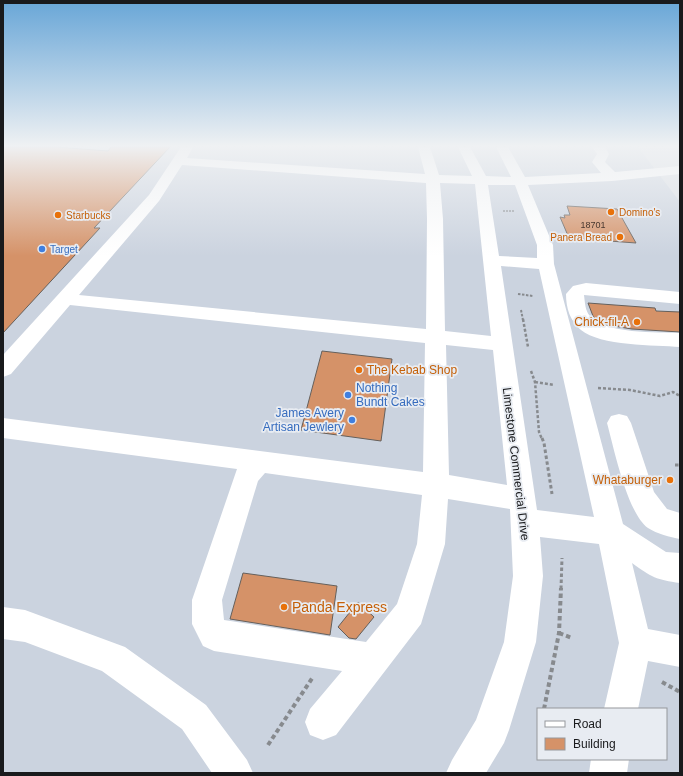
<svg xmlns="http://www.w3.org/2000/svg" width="683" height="776" font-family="Helvetica,sans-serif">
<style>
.built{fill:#cbd3df;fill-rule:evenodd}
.building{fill:#d59268;stroke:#65605c}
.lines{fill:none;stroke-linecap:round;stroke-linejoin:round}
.path-far4{stroke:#878a8e;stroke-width:1.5;stroke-dasharray:2 1;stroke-linecap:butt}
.path-far3{stroke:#878a8e;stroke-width:2;stroke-dasharray:2.5 1.5;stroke-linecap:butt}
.path-far2{stroke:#878a8e;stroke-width:2.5;stroke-dasharray:3 2;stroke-linecap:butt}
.path-far1{stroke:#878a8e;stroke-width:3;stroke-dasharray:3.5 2.5;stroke-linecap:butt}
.path{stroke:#878a8e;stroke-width:4;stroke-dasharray:4.5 3;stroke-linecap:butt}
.minor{fill:#fff;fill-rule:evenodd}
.food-dot{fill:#e8710a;stroke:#e8ecf2;stroke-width:1.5}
.shop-dot{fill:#3f7fe0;stroke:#e8ecf2;stroke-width:1.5}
.labels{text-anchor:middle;stroke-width:3.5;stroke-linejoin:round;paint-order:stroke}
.far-number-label{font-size:9px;fill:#48382f}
.far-food-label{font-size:10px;fill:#c56008;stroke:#e8ecf2;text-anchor:start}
.far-shop-label{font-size:10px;fill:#366cbe;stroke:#e8ecf2;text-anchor:start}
.food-label{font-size:12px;fill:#c56008;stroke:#e8ecf2;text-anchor:end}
.shop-label{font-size:12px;fill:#366cbe;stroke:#e8ecf2;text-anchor:start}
.street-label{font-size:12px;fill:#191a1c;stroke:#e8ecf2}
.near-food-label{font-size:14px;fill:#c56008;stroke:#e8ecf2;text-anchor:start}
</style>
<rect width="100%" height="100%" fill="#dbdfe5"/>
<path class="built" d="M 3,147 L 638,147 L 680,202 L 680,773 L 3,773 ZM 538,709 L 666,709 L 666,759 L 538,759 Z"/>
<path class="building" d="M 3,147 L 56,147 L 108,151 L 111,147 L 170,147 L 94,228 L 100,228 L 3,333 Z
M 567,206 L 617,209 L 636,243 L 569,238 L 560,217 L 565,218 L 564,215 L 570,215 Z
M 588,303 L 655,308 L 656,311 L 680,312 L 680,332 L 632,329 L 607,325 L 598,321 L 593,316 Z
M 322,351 L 392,359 L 381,441 L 301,430 Z
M 243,573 L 337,586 L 330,635 L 230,619 Z
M 358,602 L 374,617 L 356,639 L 349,638 L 338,627 Z"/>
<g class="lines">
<path class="path-far4" d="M 503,211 L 514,211"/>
<path class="path-far3" d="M 518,294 L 533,296
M 521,310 L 523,320"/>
<path class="path-far2" d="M 523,319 L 528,347
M 531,371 L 535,382 L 539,432 L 542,439
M 535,382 L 554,385
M 598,388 L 630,390 L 660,396 L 673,392 L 680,396"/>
<path class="path-far1" d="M 542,438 L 544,443 L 552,494
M 675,465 L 680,465
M 561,589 L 562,558"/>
<path class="path" d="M 559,633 L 572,638
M 662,682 L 680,692
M 544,709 L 559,633 L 561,588
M 268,745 L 313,677"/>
<path class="minor" d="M 181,147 L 191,147 L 192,149 L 187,158 L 425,174 L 418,147 L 430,147 L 439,175 L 472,176 L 458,147 L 470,147 L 486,176 L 511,177 L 496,147 L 508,147 L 525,177 L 601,173 L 592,162 L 597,154 L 592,147 L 605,147 L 609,154 L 605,162 L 615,172 L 680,166 L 680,174 L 612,181 L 528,185 L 553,245 L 554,264 L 623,524 L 666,552 L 680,553 L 680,583 C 657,580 651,577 632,563 L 648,629 L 680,635 L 680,667 L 648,661 L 638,709 L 604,709 L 619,643 L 599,544 L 540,537 L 543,576 L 536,642 L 509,730 L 504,743 L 486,773 L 446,773 L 452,760 L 476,720 L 504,642 L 513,576 L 510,509 L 448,499 L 445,544 L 421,624 L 336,735 L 323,740 L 310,735 L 305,722 L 310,709 L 342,671 L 214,651 L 203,646 L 192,624 L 192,600 L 237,469 L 3,438 L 3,418 L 423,472 L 425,343 L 70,305 L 11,374 L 3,377 L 3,355 L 149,195 ZM 182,165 L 426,183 L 427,219 L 426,329 L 79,295 L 159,201 ZM 440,183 L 475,184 L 491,336 L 445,331 L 443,219 ZM 488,185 L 515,185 L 537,245 L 537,258 L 499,256 ZM 501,266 L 539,269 L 594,517 L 537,510 ZM 446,345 L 493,350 L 507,485 L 449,475 ZM 265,473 L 422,495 L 417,544 L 397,604 L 366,642 L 224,620 L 222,600 L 258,481 Z
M 586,283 L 680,292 L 680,304 L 584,295 C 585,302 585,311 590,316 C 604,334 658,332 680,333 L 680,347 C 655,345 600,346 581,330 C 570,321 566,308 566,294 L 573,286 Z
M 619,414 L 627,416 L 631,423 L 654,492 L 667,509 L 680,513 L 680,539 C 670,537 657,534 648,528 C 627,513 614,448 607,423 L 611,416 Z
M 3,607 L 25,610 L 125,647 L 206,705 L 247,760 L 253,773 L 212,773 L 182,729 L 102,671 L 25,642 L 3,639 Z
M 591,759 L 629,759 L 627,773 L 589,773 Z"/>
</g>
<linearGradient id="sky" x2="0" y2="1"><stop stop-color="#68a6d7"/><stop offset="0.57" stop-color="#eff1f3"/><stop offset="1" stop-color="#eff1f3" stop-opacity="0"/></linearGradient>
<rect width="683" height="256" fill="url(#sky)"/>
<g class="food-dot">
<circle cx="611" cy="212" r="4"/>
<circle cx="58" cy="215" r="4"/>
<circle cx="620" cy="237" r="4"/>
<circle cx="637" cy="322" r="4"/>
<circle cx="359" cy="370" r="4"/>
<circle cx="670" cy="480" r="4"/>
<circle cx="284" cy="607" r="4"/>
</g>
<g class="shop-dot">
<circle cx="42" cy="249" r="4"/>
<circle cx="348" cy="395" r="4"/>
<circle cx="352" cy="420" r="4"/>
</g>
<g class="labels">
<g class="far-number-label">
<text x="593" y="228">18701</text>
</g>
<g class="far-food-label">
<text x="619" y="216">Domino's</text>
<text x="66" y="219">Starbucks</text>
<text x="612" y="241" text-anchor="end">Panera Bread</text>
</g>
<g class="far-shop-label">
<text x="50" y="253">Target</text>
</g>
<g class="food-label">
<text x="629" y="326">Chick-fil-A</text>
<text x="367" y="374" text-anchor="start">The Kebab Shop</text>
<text x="662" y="484">Whataburger</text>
</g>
<g class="shop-label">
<text x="356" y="392">Nothing<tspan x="356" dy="14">Bundt Cakes</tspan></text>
<text x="344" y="417" text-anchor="end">James Avery<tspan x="344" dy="14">Artisan Jewlery</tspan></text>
</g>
<g class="street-label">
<text transform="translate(516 464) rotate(83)" y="4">Limestone Commercial Drive</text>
</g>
<g class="near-food-label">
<text x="292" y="612">Panda Express</text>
</g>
</g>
<rect width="683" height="776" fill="none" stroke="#191a1c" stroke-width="8"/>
<rect x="537" y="708" width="130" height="52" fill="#e8ecf2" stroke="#95989c"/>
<rect x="545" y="721" width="20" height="6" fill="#ffffff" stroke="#95989c"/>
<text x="573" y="728" font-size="12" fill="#191a1c">Road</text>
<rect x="545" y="738" width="20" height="12" fill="#d59268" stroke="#95989c"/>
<text x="573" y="748" font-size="12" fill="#191a1c">Building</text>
</svg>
